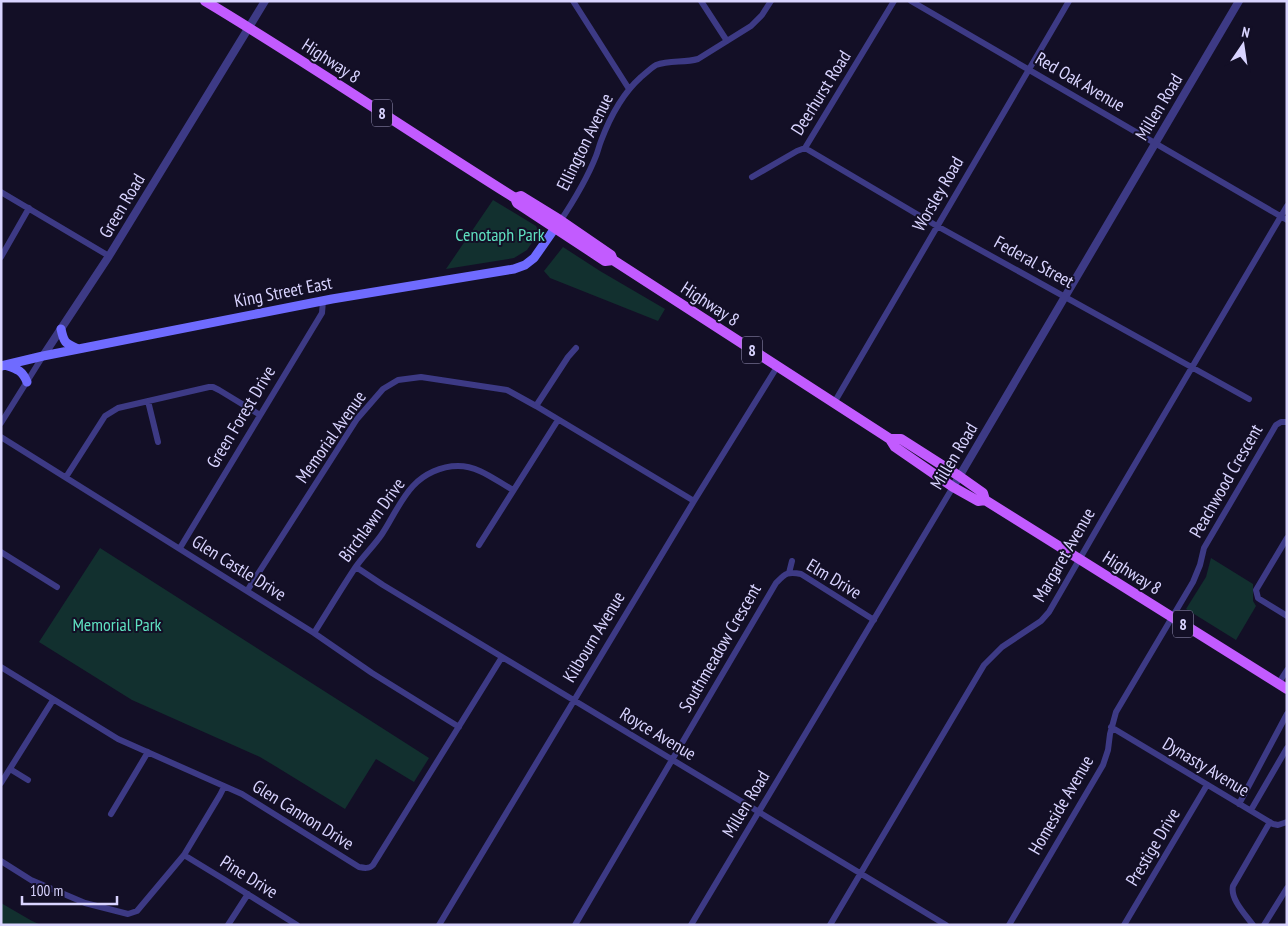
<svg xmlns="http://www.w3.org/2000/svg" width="1288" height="926" font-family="'PT Sans Narrow',sans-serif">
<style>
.green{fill:#12302f}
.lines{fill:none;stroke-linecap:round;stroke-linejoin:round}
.minor{stroke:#3d3a85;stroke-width:6}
.tertiary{stroke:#3d3a85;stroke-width:8}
.secondary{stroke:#6f6bff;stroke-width:9}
.primary{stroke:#c25bff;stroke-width:10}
.labels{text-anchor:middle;stroke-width:4;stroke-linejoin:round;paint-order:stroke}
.shield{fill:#130f26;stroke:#9e99be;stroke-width:1}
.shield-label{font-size:16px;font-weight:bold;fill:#d9d4ff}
.street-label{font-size:18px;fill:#d9d4ff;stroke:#130f26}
.park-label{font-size:18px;fill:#5fe0c0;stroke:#130f26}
</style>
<rect width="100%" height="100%" fill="#130f26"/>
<path class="green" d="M 493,200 L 536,226 L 538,230 L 537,235 L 527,250 L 514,258 L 446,269 Z
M 563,247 L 600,271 L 665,309 L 658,321 L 550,278 L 544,271 Z
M 100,548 L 429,758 L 414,782 L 376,759 L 345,809 L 275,766 L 260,757 L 132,700 L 39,642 Z
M 1211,558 L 1253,584 L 1253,601 L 1256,606 L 1236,640 L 1186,609 L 1206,577 Z
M 1,903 L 32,921 L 41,925 L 1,925 Z"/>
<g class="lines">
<path class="minor" d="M 573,1 L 629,89
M 701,1 L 727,41
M 911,1 L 1287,220
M 805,148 L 937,226 L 1249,399
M 752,177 L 797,151 L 805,148 L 894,1
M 1,192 L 109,256
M 559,223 C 573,202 587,179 596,156 C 598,151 599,146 601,141 C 610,117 622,94 641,77 C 646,73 651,68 656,65 C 670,60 684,63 698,59 L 751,26 L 762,15 L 771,1
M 1,257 L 29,208
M 148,401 L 158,442
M 834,403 L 1069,1
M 536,406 L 568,357 L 576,348
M 1,423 L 43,356
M 1,437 L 314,633 L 372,673 L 459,727
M 66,477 L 105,416 L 118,408 L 209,387 L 213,387 L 219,390 L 260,415
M 1287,538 L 1256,590 L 1258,598 L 1261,600 L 1287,616
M 479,545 L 558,420
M 180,548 L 322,313 L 323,301
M 1,552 L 57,587
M 356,567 L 383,585 L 946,925
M 789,573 L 792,561
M 247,591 L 357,419 L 383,389 L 398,380 L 421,377 L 507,390 L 536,406 L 694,501
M 314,633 C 328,611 341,589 355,568 C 363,556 374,546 382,534 C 392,519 400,500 413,486 C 424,474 441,466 458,466 C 479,466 495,480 513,490
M 1,667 L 118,739 L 242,794 L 359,867 C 364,868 369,869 373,865 L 502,657
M 1278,684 L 1287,670
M 1111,727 L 1273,824 L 1278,825 L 1287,822
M 10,769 L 28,780
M 1,783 L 53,700
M 1239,804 L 1287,714
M 1251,810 L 1287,748
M 111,814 L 148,752
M 184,855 L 225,880 L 297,925
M 1,861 L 31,880 L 85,903 L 128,914 L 137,911 L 184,855 L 220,795 L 224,787
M 228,925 L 248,894
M 439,925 L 694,501 L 777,367
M 575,925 L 776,583 C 785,574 787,571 801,574 L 874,620
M 691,925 L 953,487
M 830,925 L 984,665 L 1002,647 L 1041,621 L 1049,612 L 1105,515 L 1287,206
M 1009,925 L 1103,765 L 1108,750 L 1110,734 L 1116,712 L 1193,582 L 1200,565 L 1204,548 L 1276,425 L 1281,422 L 1287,422
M 1124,925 L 1207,785
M 1253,925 C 1245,914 1230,899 1233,886 L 1270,822
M 1264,925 L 1287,888"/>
<path class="tertiary" d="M 43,356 L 109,256 L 265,1
M 953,487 L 1239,1"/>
<path class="secondary" d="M 61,329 C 64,343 65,343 78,349
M 5,365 C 17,369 22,370 27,382
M 1,366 L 43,356 L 332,299 L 514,269 L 525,265 L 534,258 L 555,228"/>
<path class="primary" d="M 205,1 C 310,64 411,133 515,198 L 517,203 L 605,261 L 613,260
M 515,198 L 521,196 L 560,220 L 611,255 L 613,260 L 890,439 L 895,447 L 953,487 L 978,501 L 985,500
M 890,439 L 901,439 L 959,476 L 983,493 L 985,500 L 1287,689"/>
</g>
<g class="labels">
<g class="shield">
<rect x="372" y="99.5" width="20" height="27" rx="4"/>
<rect x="742" y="336.5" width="20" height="27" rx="4"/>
<rect x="1173" y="610.5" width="20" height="27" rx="4"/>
</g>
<g class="shield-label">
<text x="382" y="119">8</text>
<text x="752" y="356">8</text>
<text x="1183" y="630">8</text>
</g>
<g class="street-label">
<text transform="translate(331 61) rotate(33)" y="6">Highway 8</text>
<text transform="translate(1080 82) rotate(30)" y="6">Red Oak Avenue</text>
<text transform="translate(821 93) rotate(-58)" y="6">Deerhurst Road</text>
<text transform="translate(1159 107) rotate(-59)" y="6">Millen Road</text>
<text transform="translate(585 142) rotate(-64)" y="6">Ellington Avenue</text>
<text transform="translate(938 194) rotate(-60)" y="6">Worsley Road</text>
<text transform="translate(122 206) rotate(-59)" y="6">Green Road</text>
<text transform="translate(1034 262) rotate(29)" y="6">Federal Street</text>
<text transform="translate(283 292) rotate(-11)" y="6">King Street East</text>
<text transform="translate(710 304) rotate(33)" y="6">Highway 8</text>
<text transform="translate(241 417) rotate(-59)" y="6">Green Forest Drive</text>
<text transform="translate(331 437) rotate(-55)" y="6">Memorial Avenue</text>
<text transform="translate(954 456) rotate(-59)" y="6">Millen Road</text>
<text transform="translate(1226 481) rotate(-60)" y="6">Peachwood Crescent</text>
<text transform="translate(372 520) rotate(-54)" y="6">Birchlawn Drive</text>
<text transform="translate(1064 555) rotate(-60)" y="6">Margaret Avenue</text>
<text transform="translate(239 568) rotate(32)" y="6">Glen Castle Drive</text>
<text transform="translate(1132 573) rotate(32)" y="6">Highway 8</text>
<text transform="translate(834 579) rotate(31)" y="6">Elm Drive</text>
<text transform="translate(594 637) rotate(-59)" y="6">Kilbourn Avenue</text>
<text transform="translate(720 648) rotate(-60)" y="6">Southmeadow Crescent</text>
<text transform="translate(658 734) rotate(31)" y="6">Royce Avenue</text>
<text transform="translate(1206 767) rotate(31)" y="6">Dynasty Avenue</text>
<text transform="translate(746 804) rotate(-59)" y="6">Millen Road</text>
<text transform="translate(1061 805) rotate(-60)" y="6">Homeside Avenue</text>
<text transform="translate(303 815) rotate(32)" y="6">Glen Cannon Drive</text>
<text transform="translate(1153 847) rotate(-59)" y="6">Prestige Drive</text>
<text transform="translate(249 877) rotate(32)" y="6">Pine Drive</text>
</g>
<g class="park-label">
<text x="500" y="241">Cenotaph Park</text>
<text x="117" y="631">Memorial Park</text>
</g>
</g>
<rect width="1288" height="926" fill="none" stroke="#d9d4ff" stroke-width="5"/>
<g transform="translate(1243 45) rotate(13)" stroke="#130f26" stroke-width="4" paint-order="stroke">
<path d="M0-4L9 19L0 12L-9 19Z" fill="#d9d4ff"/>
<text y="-8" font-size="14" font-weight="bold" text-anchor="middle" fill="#d9d4ff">N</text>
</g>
<path d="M22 896v8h95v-8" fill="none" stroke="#d9d4ff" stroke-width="2.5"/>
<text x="30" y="896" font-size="15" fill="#d9d4ff" stroke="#130f26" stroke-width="4" paint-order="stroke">100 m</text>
</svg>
